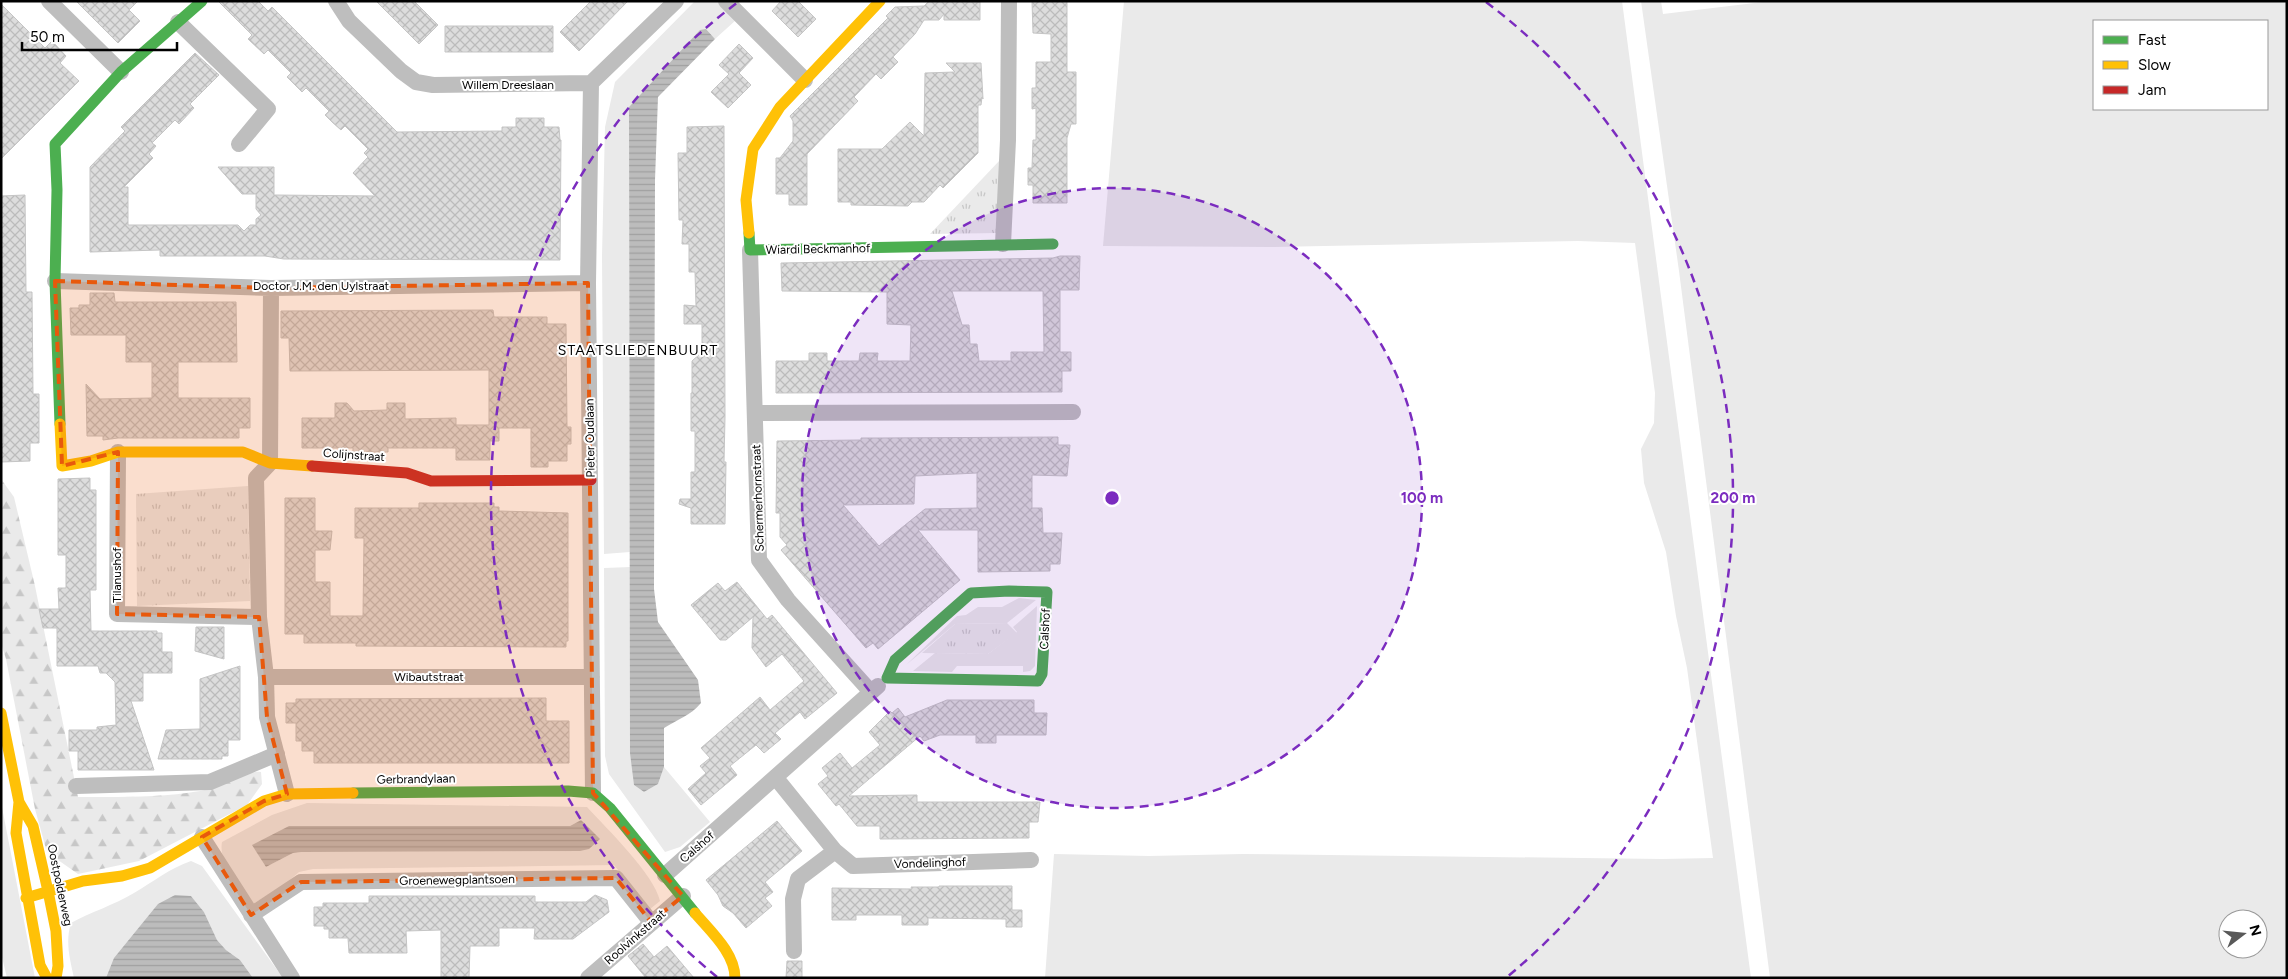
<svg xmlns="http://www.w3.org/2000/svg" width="2288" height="979" font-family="Figtree,sans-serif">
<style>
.grass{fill:#eaeaea;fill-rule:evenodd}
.forest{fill:url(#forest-firs)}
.park{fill:url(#park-tufts)}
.water{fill:url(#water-rules)}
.building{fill:url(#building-cross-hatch);stroke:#c5c5c5;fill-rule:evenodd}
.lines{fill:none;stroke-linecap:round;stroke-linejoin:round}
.street{stroke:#bebebe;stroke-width:16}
.fast{stroke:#4caf50;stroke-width:11}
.slow{stroke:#ffc107;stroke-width:11}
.jam{stroke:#c62828;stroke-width:11}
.marked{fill:#e8590c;fill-opacity:0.2;stroke:#e8590c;stroke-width:4;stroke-dasharray:10 6;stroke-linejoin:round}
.ring{fill:none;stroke:#7b2cbf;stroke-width:2.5;stroke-dasharray:9 6}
.labels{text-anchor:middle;stroke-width:4;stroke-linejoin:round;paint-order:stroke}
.street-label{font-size:12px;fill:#000;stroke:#fff}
.neighbourhood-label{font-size:14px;letter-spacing:1px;fill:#000;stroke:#fff}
.centre{fill:#7b2cbf;stroke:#fff;stroke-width:2.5}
.ring-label{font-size:15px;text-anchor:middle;font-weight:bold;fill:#7b2cbf;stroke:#fff;stroke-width:4;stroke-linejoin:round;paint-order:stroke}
</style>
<defs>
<pattern id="forest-firs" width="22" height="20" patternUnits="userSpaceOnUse" patternTransform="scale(1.25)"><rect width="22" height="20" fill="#eaeaea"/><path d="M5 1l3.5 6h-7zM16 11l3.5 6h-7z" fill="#c7c7c7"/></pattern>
<pattern id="park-tufts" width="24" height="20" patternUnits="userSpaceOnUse" patternTransform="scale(1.25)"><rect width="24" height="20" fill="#eaeaea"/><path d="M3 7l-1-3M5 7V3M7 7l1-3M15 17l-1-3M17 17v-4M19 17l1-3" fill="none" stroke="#c7c7c7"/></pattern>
<pattern id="water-rules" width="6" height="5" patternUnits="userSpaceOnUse" patternTransform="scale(1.25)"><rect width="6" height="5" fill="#bcbcbc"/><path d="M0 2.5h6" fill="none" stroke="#a0a0a0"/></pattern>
<pattern id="building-cross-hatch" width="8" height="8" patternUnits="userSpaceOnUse" patternTransform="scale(1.25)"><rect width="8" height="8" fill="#ddd"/><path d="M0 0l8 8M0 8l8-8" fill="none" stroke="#bcbcbc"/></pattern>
</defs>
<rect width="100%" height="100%" fill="#fff"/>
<path class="grass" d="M 695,1 L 717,1 L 736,20 L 715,39 L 706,29 L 629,107 L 630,552 L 604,554 L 602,256 L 605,127 L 615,82 Z
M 1124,1 L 1622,1 L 1751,978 L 1045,978 L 1054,854 L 1149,856 L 1243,854 L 1662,859 L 1713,858 L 1687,668 L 1676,616 L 1666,552 L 1644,483 L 1641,449 L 1654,423 L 1655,393 L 1635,243 L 1578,241 L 1274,247 L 1103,246 Z
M 1641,1 L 1661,1 L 1663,14 L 1771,1 L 2287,1 L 2287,978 L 1770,978 L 1679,271 ZM 2094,21 L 2267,21 L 2267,109 L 2094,109 ZM 2228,919 L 2258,919 L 2258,949 L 2228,949 Z
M 631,567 L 634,785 L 644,792 L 658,784 L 664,767 L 710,822 L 680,847 L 665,852 L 609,774 L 605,756 L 604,568 Z
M 1019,598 L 1036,600 L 1007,623 L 955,624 L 906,665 L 957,616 L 966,615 L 978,607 L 1002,607 Z
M 1037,606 L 1035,666 L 1030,671 L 1023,672 L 1023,666 L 957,666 L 952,672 L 913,671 L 935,653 L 988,654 L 1017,632 L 1013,627 Z
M 1,802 L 35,978 L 7,978 L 1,953 Z
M 307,803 L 587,807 C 607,829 654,874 660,901 L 650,909 L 614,865 L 313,869 L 299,872 L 284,885 L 253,904 C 241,887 218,864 222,842 L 272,815 ZM 581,820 L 580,851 L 301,852 L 293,853 L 266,867 L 253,846 L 570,826 Z
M 191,861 L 202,866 L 283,978 L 253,978 L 240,960 L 226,950 L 217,940 L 204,912 L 191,896 L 106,978 L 74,978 C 70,959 65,942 71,923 C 91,912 114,905 134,893 C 153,882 170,868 191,861 Z"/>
<path class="forest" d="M 1,479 L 14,497 L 35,586 L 78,797 C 119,797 160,798 200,791 C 221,788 241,770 261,772 L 262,784 L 247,805 L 139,861 L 78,874 L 58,860 L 46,849 L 35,809 L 6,659 L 1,643 Z"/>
<path class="park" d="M 1000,160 L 997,233 L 930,234 Z
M 248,486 L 250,601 L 137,606 L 136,494 Z
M 1007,623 L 1017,633 L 988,654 L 922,653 L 955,624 Z"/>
<path class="water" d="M 706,29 L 715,39 L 658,97 L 655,180 L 654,589 L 658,622 L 698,680 L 701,703 C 690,716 678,719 664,728 L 664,767 L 658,784 L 644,792 L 634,785 L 630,753 L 629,107 L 700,30 Z
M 581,820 L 600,839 L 589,849 L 580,851 L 301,852 L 293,853 L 266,867 L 252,845 L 289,826 L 570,826 Z
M 175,895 L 191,896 L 204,912 L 217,940 L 226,950 L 240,960 L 253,978 L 106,978 L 114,958 L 158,904 Z"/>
<path class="building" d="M 76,1 L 138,1 L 129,10 L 140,21 L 118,43 Z
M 218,1 L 258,1 L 268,11 L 272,7 L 397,132 L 502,131 L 502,127 L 516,127 L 516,118 L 544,118 L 544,127 L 559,127 L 560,140 L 561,140 L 560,260 L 284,259 L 265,256 L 160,256 L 160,250 L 90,252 L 90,167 L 125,131 L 121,127 L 195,53 L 219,75 L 190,104 L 194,108 L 179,124 L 175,120 L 152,143 L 156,146 L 149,154 L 153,158 L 124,187 L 128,187 L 128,225 L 238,225 L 244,231 L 250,225 L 256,225 L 256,219 L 261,215 L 256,209 L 256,194 L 242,194 L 218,167 L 274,167 L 274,195 L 375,196 L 353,173 L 368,157 L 364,153 L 368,149 L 345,126 L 341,130 L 332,122 L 325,115 L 329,111 L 306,88 L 302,92 L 287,77 L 291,73 L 268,50 L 264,54 L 248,39 L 252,35 Z
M 376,1 L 414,1 L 438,25 L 419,44 Z
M 591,1 L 628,1 L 579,51 L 560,32 Z
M 781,1 L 798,1 L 816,19 L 798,37 L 772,11 Z
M 929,1 L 980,2 L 980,20 L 944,20 L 944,14 L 939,20 L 924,20 L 915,34 L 893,57 L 898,62 L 881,79 L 876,74 L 854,97 L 858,101 L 807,154 L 807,205 L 789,205 L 789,194 L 776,194 L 776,158 L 780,158 L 793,141 L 793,121 L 790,116 L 888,18 L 886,16 L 895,7 L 924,6 Z
M 1032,1 L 1067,1 L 1067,72 L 1076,72 L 1076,124 L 1071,124 L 1067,138 L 1067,203 L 1033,203 L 1033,185 L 1028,185 L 1028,168 L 1032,168 L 1033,140 L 1036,140 L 1036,108 L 1032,109 L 1032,88 L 1036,88 L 1036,62 L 1051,62 L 1051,34 L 1033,33 Z
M 1,4 L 45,48 L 52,41 L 66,56 L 60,63 L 79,81 L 1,159 Z
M 445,26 L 553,26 L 553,52 L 445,52 Z
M 739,44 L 753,58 L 739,73 L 751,85 L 728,108 L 711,92 L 729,74 L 719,65 Z
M 946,63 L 981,63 L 983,99 L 982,97 L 981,105 L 978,105 L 978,153 L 943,188 L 940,185 L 924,202 L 912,202 L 908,206 L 851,205 L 851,202 L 838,202 L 838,149 L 882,149 L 910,122 L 924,136 L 925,73 L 955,72 Z
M 724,126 L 725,417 L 724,462 L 726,462 L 725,524 L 691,524 L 691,508 L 679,504 L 680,499 L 691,499 L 691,472 L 695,472 L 695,431 L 691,431 L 691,393 L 692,393 L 692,361 L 702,352 L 702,324 L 684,324 L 684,305 L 696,306 L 695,272 L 689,272 L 689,244 L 682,244 L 683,220 L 679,220 L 678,153 L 687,153 L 687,127 Z
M 25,195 L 26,292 L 32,292 L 33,394 L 39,394 L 39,443 L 30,443 L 30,461 L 1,462 L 1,444 L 3,444 L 3,411 L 1,411 L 1,196 Z
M 1060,256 L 1080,256 L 1079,290 L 1060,290 L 1060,352 L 1071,352 L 1071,371 L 1062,371 L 1062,392 L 776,393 L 776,361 L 809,361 L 809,353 L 827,353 L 827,361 L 859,361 L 860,353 L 878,353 L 877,361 L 910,361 L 911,325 L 887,324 L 887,292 L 782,291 L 781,263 L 1053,258 ZM 952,291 L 1043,291 L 1044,352 L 1011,352 L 1011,361 L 979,361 L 977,344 L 970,344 L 969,325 L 962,325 Z
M 90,293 L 114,293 L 115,302 L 236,302 L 237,362 L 178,362 L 178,398 L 250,398 L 250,428 L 239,428 L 239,438 L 118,438 L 103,440 L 103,436 L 87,436 L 86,384 L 100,399 L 152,398 L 152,362 L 126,362 L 126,335 L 71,335 L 70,308 L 79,308 L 79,305 L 90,305 Z
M 493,310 L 494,317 L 547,317 L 547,324 L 566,324 L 567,427 L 571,427 L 571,444 L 567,444 L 567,461 L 548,461 L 548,467 L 531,467 L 531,428 L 499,428 L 499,441 L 490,441 L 490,460 L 456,460 L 456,448 L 388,448 L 388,452 L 353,452 L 353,448 L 302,448 L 302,418 L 335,418 L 335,403 L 347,403 L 354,411 L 387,410 L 387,403 L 405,403 L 405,419 L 456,418 L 456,425 L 489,425 L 489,370 L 290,371 L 289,338 L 281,338 L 281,311 Z
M 1058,437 L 1058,445 L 1070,445 L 1067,476 L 1032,475 L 1032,508 L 1042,508 L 1043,533 L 1062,533 L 1060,564 L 1050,564 L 1050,571 L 978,572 L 978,530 L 918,530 L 960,580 L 878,649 L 873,643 L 866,648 L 781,550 L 787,545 L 780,537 L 780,513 L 776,513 L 777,441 L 861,440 L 861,438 L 879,438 ZM 977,473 L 977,508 L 925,509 L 879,546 L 843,505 L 914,504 L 915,476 Z
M 90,478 L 90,490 L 96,490 L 96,590 L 90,590 L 91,631 L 157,631 L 157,633 L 162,633 L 162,652 L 172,652 L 172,673 L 143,673 L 143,701 L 131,701 L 154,770 L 78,770 L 78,751 L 69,751 L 69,730 L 97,730 L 97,727 L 116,725 L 115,682 L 106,673 L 100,673 L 98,666 L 57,666 L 57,628 L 43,628 L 39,609 L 59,609 L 58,588 L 66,588 L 66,555 L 58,555 L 58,479 Z
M 285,498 L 315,498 L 315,531 L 332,531 L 330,550 L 315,550 L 315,582 L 330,582 L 330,616 L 363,616 L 364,538 L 355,538 L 355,508 L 419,508 L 419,503 L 494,503 L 494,507 L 499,507 L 499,511 L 568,513 L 568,641 L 566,641 L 566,647 L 356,646 L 356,643 L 304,643 L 304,634 L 285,634 Z
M 737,582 L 767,619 L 772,615 L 837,693 L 805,719 L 800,712 L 775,733 L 781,739 L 764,753 L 756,745 L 730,766 L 737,775 L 701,805 L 688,789 L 706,773 L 700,766 L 710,758 L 701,748 L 760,697 L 770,710 L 804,681 L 782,654 L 766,667 L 752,648 L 753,617 L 726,640 L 720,640 L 691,605 L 718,583 L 725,591 Z
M 196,627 L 224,627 L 224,659 L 195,651 Z
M 240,666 L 240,740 L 228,740 L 228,756 L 222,756 L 222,759 L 158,759 L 166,730 L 200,729 L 200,679 Z
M 546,698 L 546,721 L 569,721 L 569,763 L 314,763 L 314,751 L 302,751 L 302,741 L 296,741 L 296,723 L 286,723 L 286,703 L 296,703 L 296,699 Z
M 947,700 L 1034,700 L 1034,713 L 1047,713 L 1046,735 L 996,735 L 996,743 L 976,743 L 976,735 L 940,735 L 924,741 L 920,736 L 849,796 L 917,795 L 917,802 L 1040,802 L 1038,822 L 1029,822 L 1029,838 L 880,839 L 880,826 L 857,826 L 839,804 L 836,806 L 818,784 L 828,776 L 822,768 L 840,753 L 852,768 L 880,745 L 869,732 L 890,711 L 892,713 L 898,708 L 905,717 Z
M 777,821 L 802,851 L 765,882 L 773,892 L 765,898 L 772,906 L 746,928 L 733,913 L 723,906 L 718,895 L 706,880 Z
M 939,886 L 1012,886 L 1012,910 L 1022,910 L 1022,927 L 1006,927 L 1006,919 L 928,918 L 928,925 L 902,925 L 902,915 L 856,915 L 856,920 L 832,920 L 832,888 L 912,889 L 911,887 L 939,887 Z
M 595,895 L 607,900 L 609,912 L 573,939 L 534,939 L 535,928 L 499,928 L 499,946 L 470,946 L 469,978 L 441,978 L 441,930 L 406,931 L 407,953 L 349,953 L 348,938 L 329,938 L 329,929 L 324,929 L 324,926 L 314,926 L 314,907 L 323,907 L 323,903 L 369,903 L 369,896 L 535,896 L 535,902 L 586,902 Z
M 643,944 L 654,957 L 667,946 L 694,978 L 646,978 L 628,956 Z
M 787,961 L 802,961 L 802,978 L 786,978 Z"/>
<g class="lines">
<path class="street" d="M 49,1 L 121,72
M 336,1 L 349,21 L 401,71 L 416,82 L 433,85 L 591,83 L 676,1
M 726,1 L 805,80
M 178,22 L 268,109 L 239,144
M 591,83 L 588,283 L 593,793
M 1003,244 L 1008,140 L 1009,1
M 750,250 L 759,560 L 788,600 L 871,692
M 55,281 L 271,288 L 588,283
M 271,288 L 270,463 L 256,478 L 259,617 L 266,677 L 267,717 L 287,794
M 755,413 L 1073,412
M 118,452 L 117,614 L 259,617
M 266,677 L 592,677
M 776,778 L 835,851 L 853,866 L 1031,860
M 76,786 L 210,782 L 277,754
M 202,837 L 292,978
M 665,875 L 878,686
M 251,915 L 301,882 L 616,878 L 651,922
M 794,951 L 793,899 L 798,879 L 835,851
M 588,978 L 683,896"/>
<path class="fast" d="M 749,233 L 750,250 L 1053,244
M 60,424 L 55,281 L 57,190 L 55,144 L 121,72 L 202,1
M 1009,591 L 1047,592 L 1042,674 L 1038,681 L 887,678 L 895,660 L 971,593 Z
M 353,793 L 568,791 L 593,793 L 610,808 L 695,913"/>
<path class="slow" d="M 749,233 L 746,200 L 753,149 L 780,107 L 880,1
M 60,424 L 62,466 L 91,461 L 118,452 L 243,452 L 270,463 L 312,466
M 1,713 L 19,802 L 33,826 L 48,891 L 56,931 L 58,966 L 56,978
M 19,802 L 16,833 L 40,965 L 47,978
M 26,898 L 83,881 L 122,876 L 150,868 L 264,801 L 287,794 L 353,793
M 695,913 C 711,932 735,953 735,978"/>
<path class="jam" d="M 312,466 L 407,473 L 431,481 L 591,480"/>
</g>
<path class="marked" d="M 55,281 L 271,288 L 588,283 L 593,793 L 683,896 L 651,922 L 616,878 L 301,882 L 251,915 L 202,837 L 264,801 L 287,794 L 267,717 L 259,617 L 117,614 L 118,452 L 62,466 Z"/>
<circle cx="1112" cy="498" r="310" fill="#7b2cbf" fill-opacity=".12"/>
<g class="ring">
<circle cx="1112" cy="498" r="310"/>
<path d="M717 977A621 621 0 0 1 738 2M1486 2A621 621 0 0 1 1507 977"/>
</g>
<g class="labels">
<g class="street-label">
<text x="508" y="89">Willem Dreeslaan</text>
<text transform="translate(818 249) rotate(-1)" y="4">Wiardi Beckmanhof</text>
<text x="321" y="290">Doctor J.M. den Uylstraat</text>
<text transform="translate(590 438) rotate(-91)" y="4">Pieter Oudlaan</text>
<text transform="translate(354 455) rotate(4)" y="4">Colijnstraat</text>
<text transform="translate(758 498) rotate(-92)" y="4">Schermerhornstraat</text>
<text transform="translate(117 575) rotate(-90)" y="4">Tilanushof</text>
<text transform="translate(1045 629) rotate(-87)" y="4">Calshof</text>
<text x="429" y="681">Wibautstraat</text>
<text transform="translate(416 779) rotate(-1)" y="4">Gerbrandylaan</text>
<text transform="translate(697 847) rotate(-41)" y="4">Calshof</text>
<text transform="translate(930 863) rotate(-2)" y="4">Vondelinghof</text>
<text transform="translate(457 880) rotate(-1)" y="4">Groenewegplantsoen</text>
<text transform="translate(60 885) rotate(78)" y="4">Oostpolderweg</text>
<text transform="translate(635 937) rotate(-41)" y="4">Roolvinkstraat</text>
</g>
<g class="neighbourhood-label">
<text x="638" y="355">STAATSLIEDENBUURT</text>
</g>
</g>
<circle cx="1112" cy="498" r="8" class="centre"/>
<g class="ring-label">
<text x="1422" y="503">100 m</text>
<text x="1733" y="503">200 m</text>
</g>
<rect width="2288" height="979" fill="none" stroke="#000000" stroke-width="5"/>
<rect x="2093" y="20" width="175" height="90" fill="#ffffff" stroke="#999999"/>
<rect x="2103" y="36" width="25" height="8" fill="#4caf50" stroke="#999999"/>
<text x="2138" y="45" font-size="15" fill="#000000">Fast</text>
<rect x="2103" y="61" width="25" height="8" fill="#ffc107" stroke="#999999"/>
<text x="2138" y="70" font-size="15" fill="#000000">Slow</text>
<rect x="2103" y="86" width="25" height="8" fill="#c62828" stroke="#999999"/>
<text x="2138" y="95" font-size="15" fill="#000000">Jam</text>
<g transform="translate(2243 934) rotate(74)"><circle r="24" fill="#ffffff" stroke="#999999"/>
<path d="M0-4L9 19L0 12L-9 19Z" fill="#595959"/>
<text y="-8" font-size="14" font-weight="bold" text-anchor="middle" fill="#000000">N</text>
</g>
<path d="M22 42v8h155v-8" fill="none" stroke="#000000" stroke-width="2.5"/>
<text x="30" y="42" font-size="15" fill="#000000" stroke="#ffffff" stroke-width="4" paint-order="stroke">50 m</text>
</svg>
